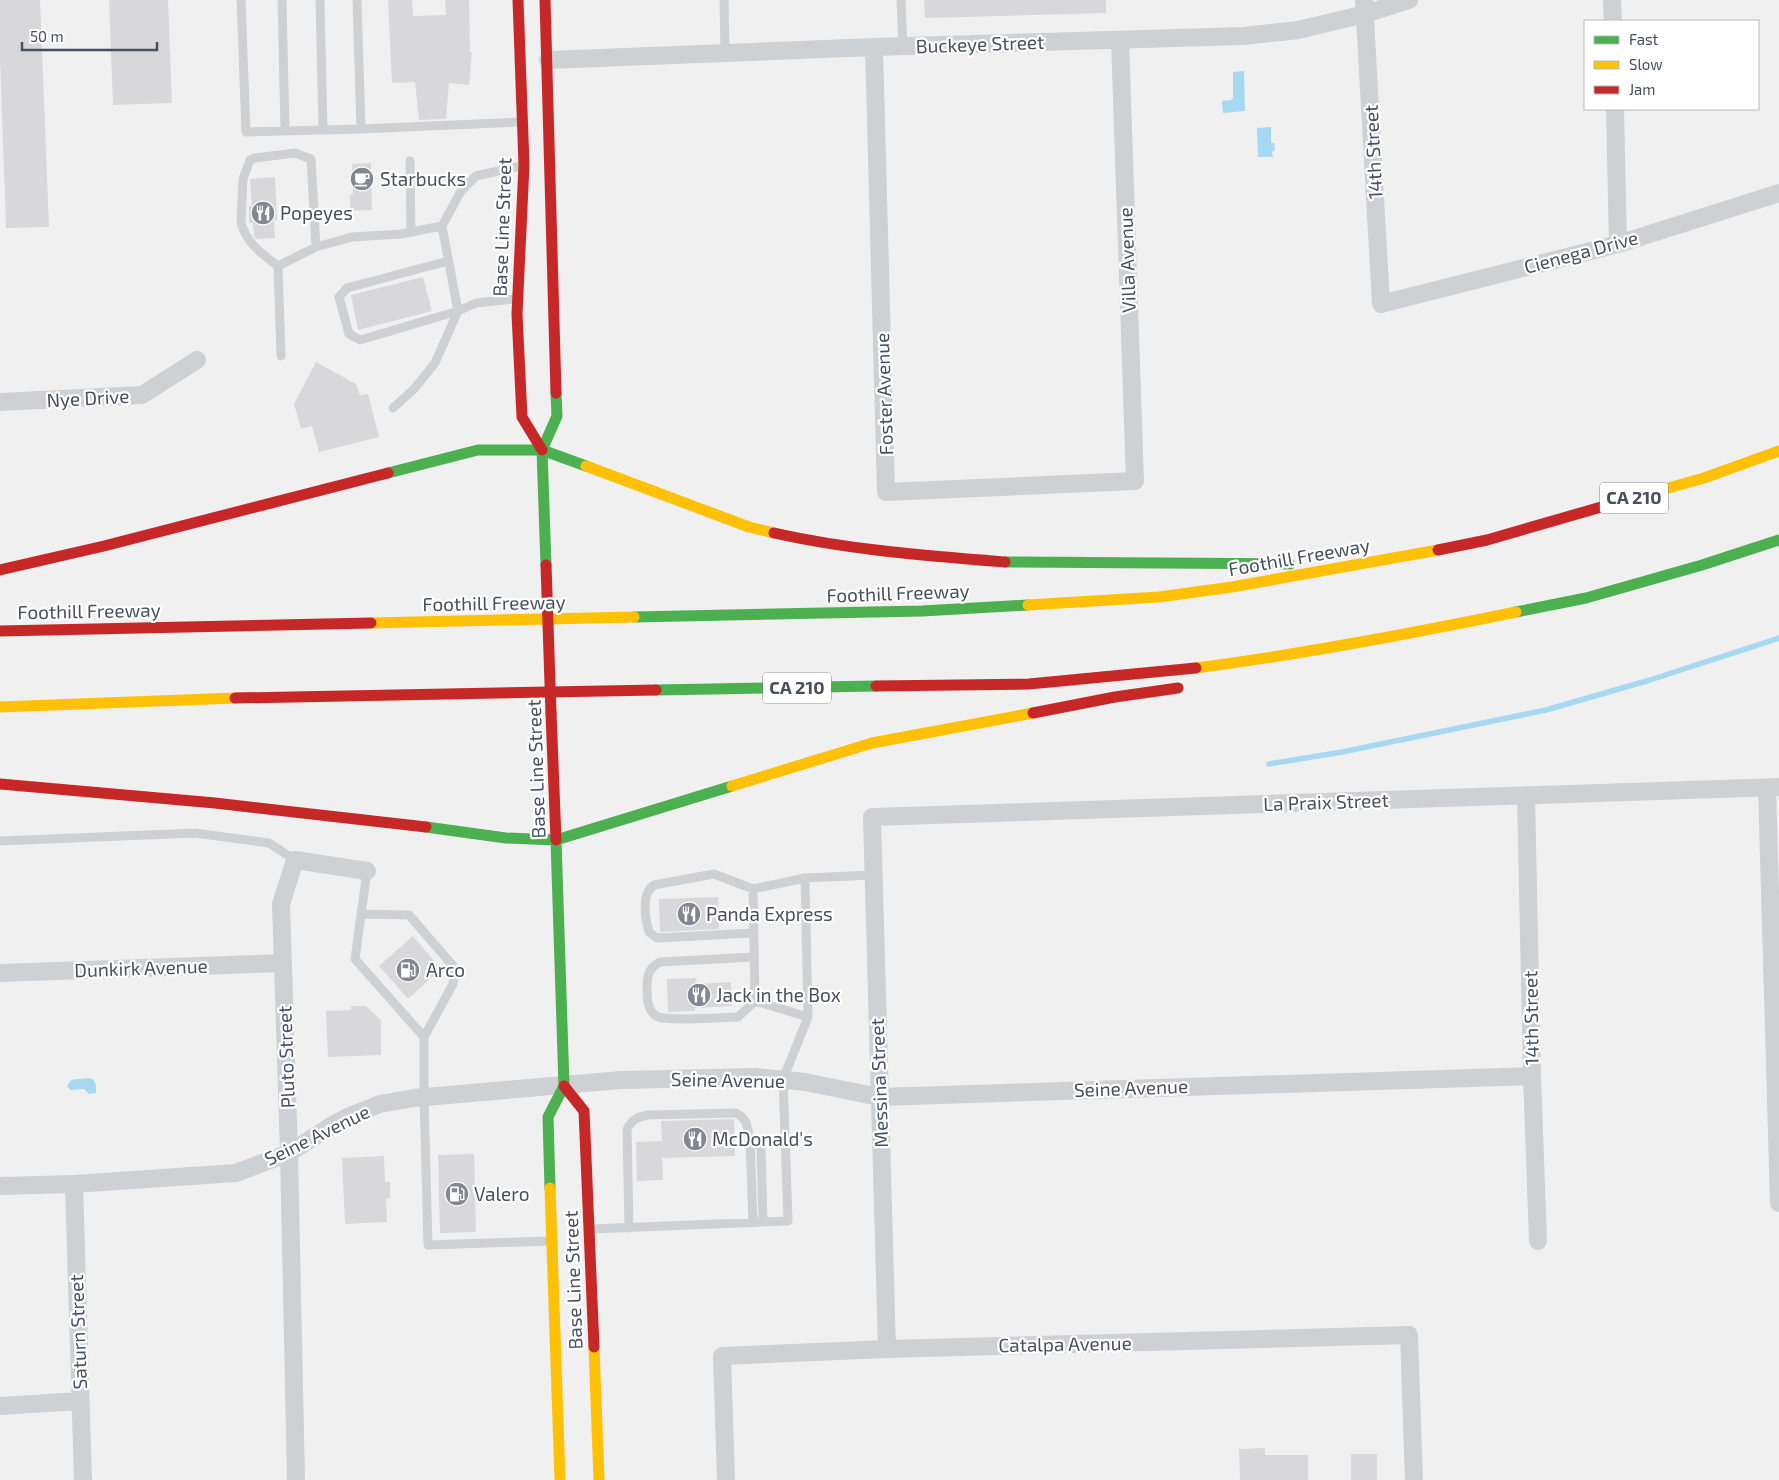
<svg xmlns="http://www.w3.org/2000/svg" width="1779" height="1480" font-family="'Exo 2',sans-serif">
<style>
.water{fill:#a6d8f1}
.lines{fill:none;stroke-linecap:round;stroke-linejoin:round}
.stream{stroke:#a6d8f1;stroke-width:5.5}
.building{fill:#d8d8db}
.lane{stroke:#ced1d4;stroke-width:9}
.street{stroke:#ced1d4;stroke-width:18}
.fast{stroke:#4caf50;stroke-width:11}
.slow{stroke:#ffc107;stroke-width:11}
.jam{stroke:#c62828;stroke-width:11}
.jam-bridge{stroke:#c62828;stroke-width:11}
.labels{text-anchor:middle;stroke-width:4.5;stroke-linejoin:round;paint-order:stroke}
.shield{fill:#fff;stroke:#7e848e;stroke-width:1}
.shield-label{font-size:18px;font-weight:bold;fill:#46505e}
.street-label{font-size:19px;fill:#46505e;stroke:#fff}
.poi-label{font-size:19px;fill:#46505e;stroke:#fff;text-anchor:start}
</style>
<rect width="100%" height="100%" fill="#f1f0f0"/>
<path class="water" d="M 1244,71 L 1245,111 L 1223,113 L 1222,101 L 1231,100 L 1233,98 L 1233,72 Z
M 1271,127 L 1271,143 L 1274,143 L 1275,150 L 1272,152 L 1273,157 L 1258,157 L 1257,128 Z
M 88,1078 C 97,1080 96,1084 96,1093 L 89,1094 L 84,1089 L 71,1090 L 67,1086 L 71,1080 Z"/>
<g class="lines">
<path class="stream" d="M 1269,764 L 1342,752 L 1546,710 L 1650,680 L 1779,638"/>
</g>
<path class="building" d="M 0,0 L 40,0 L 49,227 L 6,228 L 0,60 Z
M 109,0 L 168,0 L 172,103 L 113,105 Z
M 388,0 L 412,0 L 413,16 L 446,15 L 445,0 L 469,0 L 470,52 L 472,52 L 469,85 L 449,83 L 446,119 L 419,120 L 415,82 L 392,83 Z
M 924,0 L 1106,0 L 1106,13 L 925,18 Z
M 371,163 L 372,210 L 350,211 L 350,195 L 353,194 L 352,164 Z
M 275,177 L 277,220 L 274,220 L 275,238 L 256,239 L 254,236 L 253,223 L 249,223 L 249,206 L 252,206 L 250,179 Z
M 423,277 L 432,311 L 358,330 L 351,295 Z
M 316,362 L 356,384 L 360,395 L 368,394 L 379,437 L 319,452 L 312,426 L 301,429 L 294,404 Z
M 718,897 L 719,929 L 660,932 L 659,899 Z
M 413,936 L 441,969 L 408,999 L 379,966 Z
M 696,978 L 697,984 L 731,982 L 732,1006 L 695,1008 L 695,1011 L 668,1012 L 667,979 Z
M 351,1006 L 366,1006 L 381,1020 L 381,1055 L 328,1057 L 326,1011 L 351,1010 Z
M 734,1119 L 735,1156 L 662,1158 L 663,1180 L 637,1181 L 636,1142 L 662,1141 L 661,1121 Z
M 474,1154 L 476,1232 L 440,1233 L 438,1155 Z
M 384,1156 L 385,1182 L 390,1182 L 390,1198 L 386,1199 L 387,1222 L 345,1224 L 342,1158 Z
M 1265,1448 L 1265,1455 L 1308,1455 L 1308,1480 L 1240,1480 L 1239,1449 Z
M 1351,1454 L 1377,1454 L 1377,1480 L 1351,1480 Z"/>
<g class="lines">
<path class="lane" d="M 241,0 L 246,132 L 361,129
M 282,0 L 285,131
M 320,0 L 323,130
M 357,0 L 361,129 L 519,122
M 724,0 L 725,53
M 901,0 L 903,46
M 410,161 L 411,232
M 442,226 L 458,311 L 476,303 L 514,299
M 448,261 L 347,288 L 339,297 L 349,334 L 360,340 L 458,311
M 278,266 C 262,254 246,243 241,222 L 243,179 L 250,160 L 255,158 L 295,153 L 311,159 L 316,247
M 281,356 L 278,266 L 316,247 L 352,237 L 401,234 L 442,226 L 461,191 L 476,176 L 521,166
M 393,408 L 414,389 L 435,363 L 458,311
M 0,841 L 195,833 L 269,843 L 295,860
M 367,871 L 355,959 L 424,1037 L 424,1098 L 428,1245 L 550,1241
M 805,878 L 753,889 L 755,1001 L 808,1017
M 753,889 L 714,874 L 654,885 C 641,894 645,918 649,932 L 657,938 L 753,933
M 361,914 L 409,915 L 454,967 L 453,984 L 424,1037
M 754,957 L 660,962 C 649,968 647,975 647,987 C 647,997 647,1010 656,1016 C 667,1022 723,1017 738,1017 L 755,1001
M 750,1139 L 761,1148 L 763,1222
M 629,1228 L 627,1129 C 633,1119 637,1117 648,1115 L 736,1113 L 741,1116 L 746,1122 L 750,1139 L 753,1222
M 591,1229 L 788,1221 L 783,1079 L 808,1017 L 805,878 L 874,875"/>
<path class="street" d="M 1364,0 L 1381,304 L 1618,244 L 1779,193
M 1612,0 L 1613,21
M 874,47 L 886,492 L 1135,481 L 1120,40
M 548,60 L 874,47 L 1244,36 L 1298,30 L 1365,14 L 1409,0
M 1615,109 L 1618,244
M 0,402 L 142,395 L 197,360
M 1767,788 L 1779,1203
M 1526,795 L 1532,1076 L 1538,1241
M 0,973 L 283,963
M 74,1184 L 83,1480
M 0,1186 L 74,1184 L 236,1173 L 289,1153 L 331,1126 L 350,1116 L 380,1104 L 414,1098 L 621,1080 L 756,1077 L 805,1082 L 879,1097 L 1532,1076
M 887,1349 L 872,817 L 1779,787
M 0,1406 L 80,1401
M 296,1480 L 289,1153 L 281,904 L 295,860 L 367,871
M 726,1480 L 722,1356 L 887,1349 L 1409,1335 L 1414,1480"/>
<path class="fast" d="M 388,473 L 478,450 L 542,450 L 586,466
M 1005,562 L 1290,564
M 546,565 L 542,450 L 557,416 L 556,393
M 1516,612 L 1586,598 L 1702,565 L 1779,540
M 634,617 L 922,611 L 1028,605
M 656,690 L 876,686
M 426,827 L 506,838 L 556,840 L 732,786
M 550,1188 L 548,1117 L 564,1086 L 556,840"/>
<path class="slow" d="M 586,466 L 749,527 L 774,533
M 1622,501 L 1704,478 L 1779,451
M 1028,605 L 1159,597 L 1232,587 L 1438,550
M 371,623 L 634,617
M 1196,668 C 1303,654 1409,634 1516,612
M 0,707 L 235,698
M 732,786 L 872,743 L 1033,713
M 550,1188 L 560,1480
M 594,1347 L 599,1480"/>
<path class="jam" d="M 518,0 L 524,165 L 517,314 L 522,417 L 542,450
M 545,0 L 556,393
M 774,533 C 850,550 928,556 1005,562
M 1438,550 L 1487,540 L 1622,501
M 0,570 L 104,546 L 388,473
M 0,631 L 371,623
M 876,686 L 1029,684 L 1196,668
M 235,698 L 656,690
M 551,713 L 556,840
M 1033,713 L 1115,697 L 1178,688
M 0,784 L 215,803 L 426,827
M 564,1086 L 584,1111 L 594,1347"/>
<path class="jam-bridge" d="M 546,565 L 551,713"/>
</g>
<defs>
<g id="cafe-disc" transform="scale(1.25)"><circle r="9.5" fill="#828891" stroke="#fff"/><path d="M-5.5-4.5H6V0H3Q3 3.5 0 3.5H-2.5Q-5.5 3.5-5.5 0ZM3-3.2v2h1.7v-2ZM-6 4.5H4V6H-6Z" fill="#fff"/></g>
<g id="restaurant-disc" transform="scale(1.25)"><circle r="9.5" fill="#828891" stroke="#fff"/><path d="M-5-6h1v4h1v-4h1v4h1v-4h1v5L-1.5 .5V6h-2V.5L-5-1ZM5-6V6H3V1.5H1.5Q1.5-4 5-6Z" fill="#fff"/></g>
<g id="fuel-disc" transform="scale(1.25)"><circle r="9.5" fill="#828891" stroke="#fff"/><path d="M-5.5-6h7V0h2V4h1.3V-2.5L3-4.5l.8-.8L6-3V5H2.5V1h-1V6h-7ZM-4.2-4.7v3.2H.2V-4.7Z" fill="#fff"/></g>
</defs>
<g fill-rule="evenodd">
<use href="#cafe-disc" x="362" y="179"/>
<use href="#restaurant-disc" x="263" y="213"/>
<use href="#restaurant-disc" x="689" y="914"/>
<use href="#fuel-disc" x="408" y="970"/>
<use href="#restaurant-disc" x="699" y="995"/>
<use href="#restaurant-disc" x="695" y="1139"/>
<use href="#fuel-disc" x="457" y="1194"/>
</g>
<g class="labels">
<g class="shield">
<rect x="1600" y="482.5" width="68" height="31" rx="4"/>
<rect x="763" y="672.5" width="68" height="31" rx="4"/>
</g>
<g class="shield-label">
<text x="1634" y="504">CA 210</text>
<text x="797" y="694">CA 210</text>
</g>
<g class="street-label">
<text transform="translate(980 44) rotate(-2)" y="7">Buckeye Street</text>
<text transform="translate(1373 152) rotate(-93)" y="7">14th Street</text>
<text transform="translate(502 227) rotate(-88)" y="7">Base Line Street</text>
<text transform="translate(1581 252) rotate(-15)" y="7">Cienega Drive</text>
<text transform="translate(1127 260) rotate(-92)" y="7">Villa Avenue</text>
<text transform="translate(884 394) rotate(-92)" y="7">Foster Avenue</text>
<text transform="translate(88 398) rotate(-3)" y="7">Nye Drive</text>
<text transform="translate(1299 557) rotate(-10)" y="7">Foothill Freeway</text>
<text transform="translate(898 593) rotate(-2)" y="7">Foothill Freeway</text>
<text transform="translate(494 603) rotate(-1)" y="7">Foothill Freeway</text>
<text transform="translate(89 611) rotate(-1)" y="7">Foothill Freeway</text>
<text transform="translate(536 769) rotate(-92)" y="7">Base Line Street</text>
<text transform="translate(1326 802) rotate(-2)" y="7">La Praix Street</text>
<text transform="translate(141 968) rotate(-2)" y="7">Dunkirk Avenue</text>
<text transform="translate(1531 1018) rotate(-91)" y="7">14th Street</text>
<text transform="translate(286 1057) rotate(-92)" y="7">Pluto Street</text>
<text transform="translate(728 1080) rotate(1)" y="7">Seine Avenue</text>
<text transform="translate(879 1083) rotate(-92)" y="7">Messina Street</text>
<text transform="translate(1131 1088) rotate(-2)" y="7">Seine Avenue</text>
<text transform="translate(317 1135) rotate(-26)" y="7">Seine Avenue</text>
<text transform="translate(573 1280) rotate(-92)" y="7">Base Line Street</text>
<text transform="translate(78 1332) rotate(-92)" y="7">Saturn Street</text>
<text transform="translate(1065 1344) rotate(-1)" y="7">Catalpa Avenue</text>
</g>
<g class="poi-label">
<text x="380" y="186">Starbucks</text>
<text x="280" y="220">Popeyes</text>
<text x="706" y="921">Panda Express</text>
<text x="426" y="977">Arco</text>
<text x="716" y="1002">Jack in the Box</text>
<text x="712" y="1146">McDonald's</text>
<text x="474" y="1201">Valero</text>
</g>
</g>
<rect x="1584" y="20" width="175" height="90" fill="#ffffff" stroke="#b5b9bf"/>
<rect x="1594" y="36" width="25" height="8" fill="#4caf50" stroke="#b5b9bf"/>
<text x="1629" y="45" font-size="15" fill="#46505e">Fast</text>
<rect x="1594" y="61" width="25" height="8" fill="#ffc107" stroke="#b5b9bf"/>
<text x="1629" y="70" font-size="15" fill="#46505e">Slow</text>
<rect x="1594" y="86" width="25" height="8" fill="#c62828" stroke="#b5b9bf"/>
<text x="1629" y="95" font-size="15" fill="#46505e">Jam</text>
<path d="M22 42v8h135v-8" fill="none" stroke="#46505e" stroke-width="2.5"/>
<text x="30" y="42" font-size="15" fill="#46505e" stroke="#ffffff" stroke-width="4" paint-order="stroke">50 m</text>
</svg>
